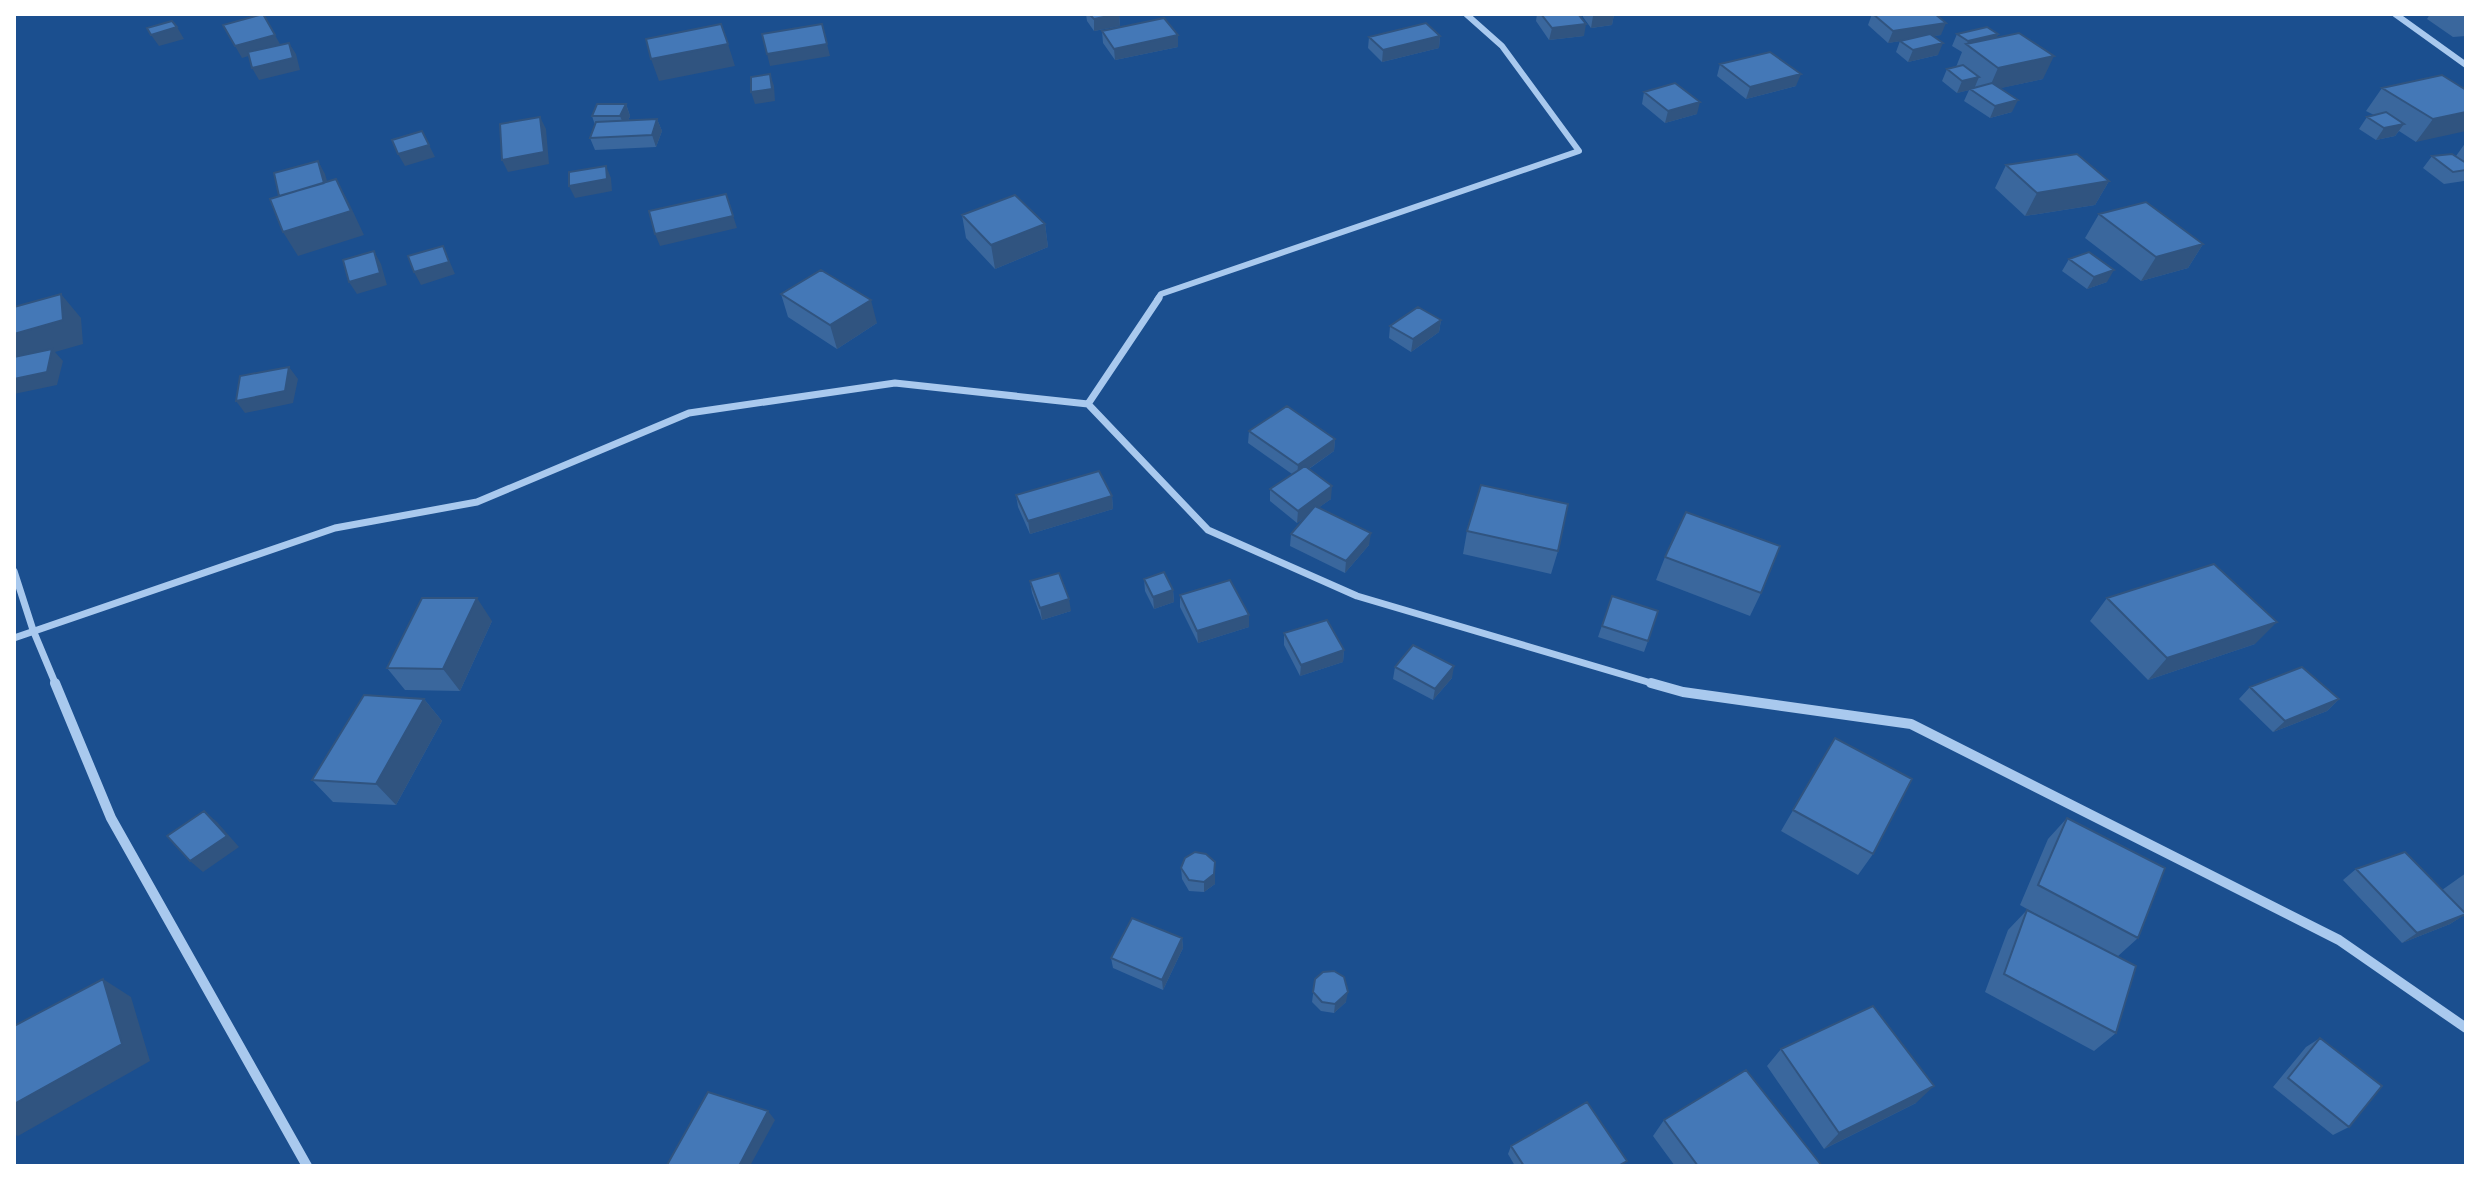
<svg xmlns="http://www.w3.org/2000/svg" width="2480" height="1180" font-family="'Work Sans',sans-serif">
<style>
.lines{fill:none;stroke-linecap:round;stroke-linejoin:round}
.street-far2{stroke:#a9c9ee;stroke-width:6}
.street-far1{stroke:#a9c9ee;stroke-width:7}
.street{stroke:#a9c9ee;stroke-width:10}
.wall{fill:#3a679d}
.shaded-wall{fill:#305480}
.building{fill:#4478b7;stroke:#305480;stroke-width:2}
</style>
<rect width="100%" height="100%" fill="#1b4f8f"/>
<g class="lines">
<path class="street-far2" d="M 2395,14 L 2466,65
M 1157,300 L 1161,294 L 1579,151 L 1502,46 L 1466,14"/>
<path class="street-far1" d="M 1088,404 L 1159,298
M 14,571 L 33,630 L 56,685
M 14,638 L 335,528 L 477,502 L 689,413 L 895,383 L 1088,404 L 1208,530 L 1357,596 L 1658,685"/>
<path class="street" d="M 55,683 L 111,818 L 307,1166
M 1651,683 L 1683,692 L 1911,724 L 2339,940 L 2466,1028"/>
</g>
<path class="wall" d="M 1086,14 L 1119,14 L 1120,26 L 1094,31 L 1087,21 Z
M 1537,14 L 1578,14 L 1584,36 L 1549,40 L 1536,21 Z
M 1583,14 L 1614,14 L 1612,25 L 1591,28 L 1583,17 Z
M 1872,14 L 1935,14 L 1941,35 L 1932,36 L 1938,55 L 1908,62 L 1896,52 L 1900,41 L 1888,43 L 1868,25 Z
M 2430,14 L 2466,14 L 2466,36 L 2453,37 L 2427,19 Z
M 1102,31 L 1178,47 L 1115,60 L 1103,43 Z
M 1957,34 L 1998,34 L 1996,38 L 2043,79 L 2000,88 L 2012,112 L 1990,118 L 1964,101 L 1969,90 L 1957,93 L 1942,81 L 1947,69 L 1956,67 L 1962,52 L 1952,46 Z
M 1440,36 L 1439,48 L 1382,62 L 1368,48 L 1369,37 Z
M 1720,64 L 1796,86 L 1746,99 L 1717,76 Z
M 2382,88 L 2466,90 L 2416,142 L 2399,131 L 2395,136 L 2376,140 L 2359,129 L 2367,117 L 2374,115 L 2366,111 Z
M 1644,92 L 1697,114 L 1665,123 L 1642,104 Z
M 626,104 L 630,116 L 628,121 L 657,119 L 662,131 L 656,147 L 595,150 L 590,138 L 595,125 L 592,116 Z
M 2466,142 L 2466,179 L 2464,181 L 2444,184 L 2423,168 L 2432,156 L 2456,156 Z
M 2006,165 L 2109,181 L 2095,205 L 2025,216 L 1995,188 Z
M 2099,214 L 2203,244 L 2188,268 L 2141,281 L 2085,238 Z
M 962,215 L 1045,224 L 1048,247 L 995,269 L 966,238 Z
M 2069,259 L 2107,282 L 2087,289 L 2062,271 Z
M 781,294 L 877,323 L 837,349 L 788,317 Z
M 1441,320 L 1439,332 L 1411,352 L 1389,338 L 1390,326 Z
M 1249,431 L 1335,439 L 1334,451 L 1309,469 L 1331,499 L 1318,508 L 1369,545 L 1345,573 L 1290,546 L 1291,534 L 1307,516 L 1297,523 L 1270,501 L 1270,489 L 1292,474 L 1248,443 Z
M 1016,495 L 1112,496 L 1113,509 L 1030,534 L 1018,507 Z
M 1467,531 L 1558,551 L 1551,574 L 1463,554 Z
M 1665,557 L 1761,593 L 1750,616 L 1656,580 Z
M 1144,579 L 1173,590 L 1174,602 L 1154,609 L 1145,591 Z
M 1030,581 L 1071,611 L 1042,620 L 1032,593 Z
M 1180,595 L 1249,615 L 1249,627 L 1198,643 L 1180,607 Z
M 1612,596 L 1648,641 L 1644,652 L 1598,637 Z
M 2107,598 L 2255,644 L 2148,680 L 2090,621 Z
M 492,621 L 460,691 L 405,690 L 387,668 Z
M 1284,633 L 1344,650 L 1343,662 L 1300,676 L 1284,645 Z
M 1395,667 L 1452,678 L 1433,700 L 1393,679 Z
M 2250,687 L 2339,699 L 2327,711 L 2273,732 L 2239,699 Z
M 424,699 L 442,721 L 396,805 L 333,802 L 312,780 Z
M 1835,738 L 1873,854 L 1858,875 L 1781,831 Z
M 2067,818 L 2138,938 L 2117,957 L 2116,1033 L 2094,1051 L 1985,992 L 2008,930 L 2027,910 L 2068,932 L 2020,905 L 2048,839 Z
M 1215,862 L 1215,884 L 1204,892 L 1189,891 L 1182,879 L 1181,868 Z
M 2356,869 L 2442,890 L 2466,873 L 2466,917 L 2464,915 L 2450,924 L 2402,943 L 2343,880 Z
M 1182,938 L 1183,948 L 1163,990 L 1113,968 L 1111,958 Z
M 1315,979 L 1346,1002 L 1334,1013 L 1321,1011 L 1312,1002 Z
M 2320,1038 L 2349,1127 L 2333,1135 L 2273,1087 L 2306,1047 Z
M 1781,1049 L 1916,1103 L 1824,1149 L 1767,1066 Z
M 1664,1120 L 1822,1166 L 1675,1166 L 1653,1136 Z
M 1511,1146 L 1624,1166 L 1515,1166 L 1508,1154 Z"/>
<path class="shaded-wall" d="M 1119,14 L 1120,26 L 1094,31 L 1094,19 Z
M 1614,14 L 1612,25 L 1591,28 L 1593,16 Z
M 1946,23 L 1941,35 L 1888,43 L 1893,31 Z
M 1586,24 L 1584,36 L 1549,40 L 1552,28 Z
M 177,27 L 184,39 L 159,46 L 151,35 Z
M 1998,34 L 1993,46 L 1967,45 L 1968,41 Z
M 275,35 L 281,46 L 242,58 L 235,46 Z
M 1178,35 L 1178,47 L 1115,60 L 1114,49 Z
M 1440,36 L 1439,48 L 1382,62 L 1383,50 Z
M 289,43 L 296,54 L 300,70 L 259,80 L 252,68 Z
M 1943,43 L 1938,55 L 1908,62 L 1913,50 Z
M 728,44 L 735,66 L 659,81 L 651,59 Z
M 827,44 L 830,56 L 770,66 L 767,54 Z
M 2054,56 L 2043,79 L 1988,91 L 1998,68 Z
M 770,74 L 774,86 L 775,101 L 755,104 L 751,92 Z
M 1801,74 L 1796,86 L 1746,99 L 1750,87 Z
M 1979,77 L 1974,89 L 1957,93 L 1962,81 Z
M 2018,100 L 2012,112 L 1990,118 L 1995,106 Z
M 1700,102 L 1697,114 L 1665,123 L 1668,111 Z
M 626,104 L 630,116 L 625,128 L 620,116 Z
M 2466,112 L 2466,131 L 2416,142 L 2433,119 Z
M 540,117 L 546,129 L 549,164 L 508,172 L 502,160 Z
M 657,119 L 662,131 L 656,147 L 652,135 Z
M 2404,124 L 2395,136 L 2376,140 L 2384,128 Z
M 429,145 L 435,157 L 405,166 L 398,154 Z
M 318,161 L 325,174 L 332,197 L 287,209 Z
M 606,166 L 611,178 L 612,191 L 575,198 L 569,186 Z
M 336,179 L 349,203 L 364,235 L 298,256 L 283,232 Z
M 2109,181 L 2095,205 L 2025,216 L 2037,193 Z
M 726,194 L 737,228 L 660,246 L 655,234 Z
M 1045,224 L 1048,247 L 995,269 L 991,245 Z
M 2203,244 L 2188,268 L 2141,281 L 2156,257 Z
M 443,246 L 455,274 L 421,285 L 414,272 Z
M 374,251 L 381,264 L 387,285 L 357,294 L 349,282 Z
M 2114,270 L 2107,282 L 2087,289 L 2094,277 Z
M 61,294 L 81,318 L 83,344 L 55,352 L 63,361 L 57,385 L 14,394 L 14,334 Z
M 871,300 L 877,323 L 837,349 L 830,325 Z
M 1441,320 L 1439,332 L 1411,352 L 1413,339 Z
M 289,367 L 298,379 L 293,403 L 245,413 L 236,401 Z
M 1335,439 L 1334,451 L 1297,477 L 1298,465 Z
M 1332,486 L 1331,499 L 1297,523 L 1298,511 Z
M 1112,496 L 1113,509 L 1030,534 L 1028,521 Z
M 1371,533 L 1369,545 L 1345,573 L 1346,561 Z
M 1173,590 L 1174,602 L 1154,609 L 1153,597 Z
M 477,598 L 492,621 L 460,691 L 443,669 Z
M 1069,599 L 1071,611 L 1042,620 L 1040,608 Z
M 1249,615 L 1249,627 L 1198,643 L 1197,631 Z
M 2277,622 L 2255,644 L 2148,680 L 2167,658 Z
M 1344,650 L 1343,662 L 1300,676 L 1301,665 Z
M 1454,666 L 1452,678 L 1433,700 L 1435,689 Z
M 424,699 L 442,721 L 396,805 L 376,784 Z
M 2339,699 L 2327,711 L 2273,732 L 2285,721 Z
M 204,811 L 217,822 L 239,847 L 203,872 L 190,861 Z
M 1215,862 L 1215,884 L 1204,892 L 1204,882 Z
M 2466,914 L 2450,924 L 2402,943 L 2417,933 Z
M 1182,938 L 1183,948 L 1163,990 L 1162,980 Z
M 103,979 L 131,997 L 150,1061 L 18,1136 L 14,1134 L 14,1104 Z
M 1348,992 L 1346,1002 L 1334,1013 L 1335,1004 Z
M 1934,1086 L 1916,1103 L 1824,1149 L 1839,1133 Z
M 768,1111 L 775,1120 L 750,1166 L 739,1166 Z"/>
<path class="building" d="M 263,14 L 275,35 L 235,46 L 223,25 Z
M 1089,14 L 1118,14 L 1094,19 Z
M 1541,14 L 1578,14 L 1586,24 L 1552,28 Z
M 1873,14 L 1935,14 L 1946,23 L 1893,31 Z
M 1164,18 L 1178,35 L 1114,49 L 1102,31 Z
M 172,21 L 177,27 L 151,35 L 147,28 Z
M 1426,23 L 1440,36 L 1383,50 L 1369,37 Z
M 721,24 L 728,44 L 651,59 L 646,39 Z
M 822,24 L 827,44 L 767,54 L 762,34 Z
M 1987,27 L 1998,34 L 1968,41 L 1957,34 Z
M 2019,33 L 2054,56 L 1998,68 L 1966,44 Z
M 1930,34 L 1943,43 L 1913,50 L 1900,41 Z
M 289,43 L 293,58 L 252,68 L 248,52 Z
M 1770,52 L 1801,74 L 1750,87 L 1720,64 Z
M 1963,65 L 1979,77 L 1962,81 L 1947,69 Z
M 770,74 L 772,89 L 751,92 L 751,77 Z
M 2442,75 L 2466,90 L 2466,112 L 2433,119 L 2382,88 Z
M 1675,83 L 1700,102 L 1668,111 L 1644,92 Z
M 1992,83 L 2018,100 L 1995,106 L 1970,89 Z
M 597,104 L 626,104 L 620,116 L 592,116 Z
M 2386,112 L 2404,124 L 2384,128 L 2367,117 Z
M 540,117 L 544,152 L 502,160 L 500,124 Z
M 657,119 L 652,135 L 590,138 L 596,122 Z
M 422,131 L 429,145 L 398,154 L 392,140 Z
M 2077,154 L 2109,181 L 2037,193 L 2006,165 Z
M 2452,154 L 2466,163 L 2466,170 L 2453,172 L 2432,156 Z
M 318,161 L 324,183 L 279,196 L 274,173 Z
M 606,166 L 607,179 L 569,186 L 569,172 Z
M 336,179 L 351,211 L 283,232 L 270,199 Z
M 726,194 L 733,216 L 655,234 L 649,211 Z
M 1015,195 L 1045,224 L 991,245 L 962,215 Z
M 2146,202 L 2203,244 L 2156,257 L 2099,214 Z
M 443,246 L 449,262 L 414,272 L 408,256 Z
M 374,251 L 380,273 L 349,282 L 343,260 Z
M 2089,252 L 2114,270 L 2094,277 L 2069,259 Z
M 821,270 L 871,300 L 830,325 L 781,294 Z
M 61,294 L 63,320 L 14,334 L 14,307 Z
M 1418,307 L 1441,320 L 1413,339 L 1390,326 Z
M 52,349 L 47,372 L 14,379 L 14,357 Z
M 289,367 L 285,391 L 236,401 L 240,376 Z
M 1287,406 L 1335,439 L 1298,465 L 1249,431 Z
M 1305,466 L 1332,486 L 1298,511 L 1270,489 Z
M 1099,471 L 1112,496 L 1028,521 L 1016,495 Z
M 1481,485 L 1568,504 L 1558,551 L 1467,531 Z
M 1315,506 L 1371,533 L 1346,561 L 1291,534 Z
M 1686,512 L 1780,546 L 1761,593 L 1665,557 Z
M 2214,564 L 2277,622 L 2167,658 L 2107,598 Z
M 1164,572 L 1173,590 L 1153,597 L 1144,579 Z
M 1059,573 L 1069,599 L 1040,608 L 1030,581 Z
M 1230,580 L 1249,615 L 1197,631 L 1180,595 Z
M 1612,596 L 1658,611 L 1648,641 L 1602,626 Z
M 422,598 L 477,598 L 443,669 L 387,668 Z
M 1327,620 L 1344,650 L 1301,665 L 1284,633 Z
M 1413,645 L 1454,666 L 1435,689 L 1395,667 Z
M 2302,667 L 2339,699 L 2285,721 L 2250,687 Z
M 364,695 L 424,699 L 376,784 L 312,780 Z
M 1835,738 L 1912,779 L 1873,854 L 1793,810 Z
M 204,811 L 227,836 L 190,861 L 167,836 Z
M 2067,818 L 2165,868 L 2138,938 L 2038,885 Z
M 1195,852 L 1206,854 L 1215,862 L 1214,874 L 1204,882 L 1189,880 L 1181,868 L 1185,858 Z
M 2405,852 L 2466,914 L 2417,933 L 2356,869 Z
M 2027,910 L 2136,966 L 2116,1033 L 2004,974 Z
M 1132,918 L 1182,938 L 1162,980 L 1111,958 Z
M 1334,971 L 1344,977 L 1348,992 L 1335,1004 L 1322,1002 L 1313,992 L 1315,979 L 1323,972 Z
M 103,979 L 122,1044 L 14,1104 L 14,1026 Z
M 1873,1006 L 1934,1086 L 1839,1133 L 1781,1049 Z
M 2320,1038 L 2382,1086 L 2349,1127 L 2288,1078 Z
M 1746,1070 L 1822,1166 L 1698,1166 L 1664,1120 Z
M 708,1092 L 768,1111 L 739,1166 L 671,1166 L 667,1165 Z
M 1587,1102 L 1627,1161 L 1618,1166 L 1524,1166 L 1511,1146 Z"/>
<rect width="2480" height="1180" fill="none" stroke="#ffffff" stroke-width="32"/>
</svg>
